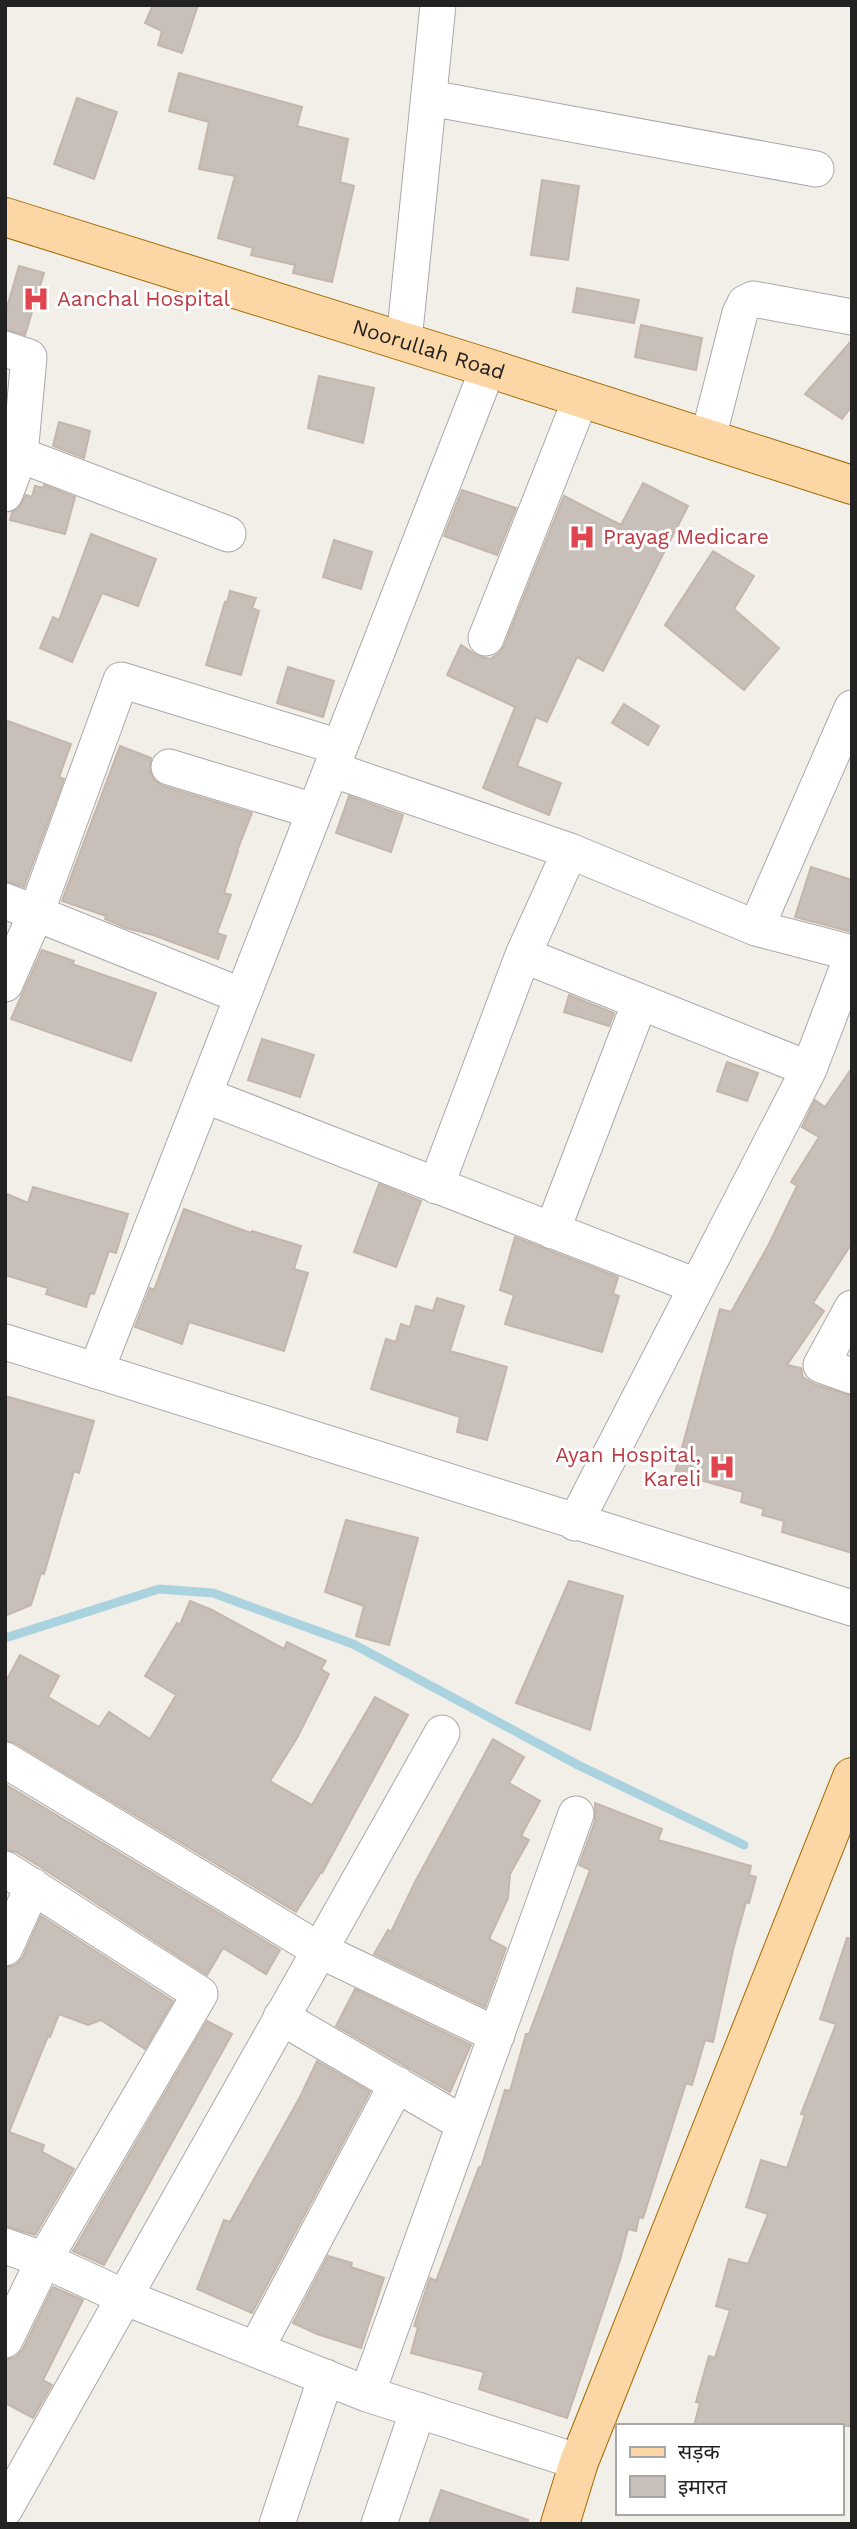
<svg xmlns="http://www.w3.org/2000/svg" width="857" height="2529" font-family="'Work Sans','Noto Sans Devanagari',sans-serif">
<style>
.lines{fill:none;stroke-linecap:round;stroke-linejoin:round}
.stream{stroke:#aad3df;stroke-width:9}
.building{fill:#c7bfb8;stroke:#c4b6ab;stroke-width:2}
.minor-casing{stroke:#a9a9a9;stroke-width:37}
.major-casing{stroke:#a06b00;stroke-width:40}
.minor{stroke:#fff;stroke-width:35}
.major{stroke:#fcd6a4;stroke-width:38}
.labels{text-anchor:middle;stroke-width:6;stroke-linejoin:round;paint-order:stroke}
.health-label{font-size:21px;fill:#be3a42;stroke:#fff;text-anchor:start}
.street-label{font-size:21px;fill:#222;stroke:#fff}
</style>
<rect width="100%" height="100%" fill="#f2efe9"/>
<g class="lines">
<path class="stream" d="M 5,1638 L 159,1589 L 213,1593 L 353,1644 L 578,1765 L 744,1845"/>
</g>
<path class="building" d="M 153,5 L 198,5 L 182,53 L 158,45 L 162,31 L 145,23 Z
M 179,73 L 302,107 L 297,126 L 348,139 L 340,182 L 354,186 L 332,282 L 293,273 L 295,265 L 251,255 L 253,248 L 218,238 L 235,176 L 199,169 L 209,122 L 169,111 Z
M 77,98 L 117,112 L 94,179 L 54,164 Z
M 542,180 L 579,186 L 568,260 L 531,255 Z
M 19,266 L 44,273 L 25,335 L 5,329 L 5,314 Z
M 577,288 L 639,300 L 634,323 L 573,312 Z
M 641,325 L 702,338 L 696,370 L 635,357 Z
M 852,340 L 852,406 L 842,419 L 805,394 Z
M 319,376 L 374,388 L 363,443 L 308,428 Z
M 59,422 L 90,431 L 84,458 L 53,446 Z
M 643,483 L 688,506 L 603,671 L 577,657 L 547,722 L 536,717 L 517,766 L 561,783 L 549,815 L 483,788 L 515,707 L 447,675 L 461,645 L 478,656 L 490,659 L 499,653 L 504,646 L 564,496 L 621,525 Z
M 44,485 L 75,497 L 65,534 L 10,520 L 12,512 L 18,509 L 26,495 L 32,497 L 35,486 L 43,488 Z
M 462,490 L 516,508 L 497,555 L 444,536 Z
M 91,534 L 156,559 L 138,606 L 102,593 L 72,662 L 40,648 L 53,617 L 59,620 Z
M 334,540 L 372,552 L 361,589 L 323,577 Z
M 713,551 L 754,576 L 734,609 L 779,648 L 744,690 L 665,625 Z
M 230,591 L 256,598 L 252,608 L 259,611 L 241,675 L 206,665 L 225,602 L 227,603 Z
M 288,667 L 334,681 L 323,717 L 277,703 Z
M 624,704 L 659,726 L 648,745 L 612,723 Z
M 5,720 L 71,744 L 59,777 L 64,779 L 24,887 L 5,881 Z
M 120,746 L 151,758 L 150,772 L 154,780 L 163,786 L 252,813 L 237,851 L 238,851 L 224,893 L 231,895 L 217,933 L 226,936 L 218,959 L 153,935 L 126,928 L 105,919 L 106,916 L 62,901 Z
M 349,796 L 403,815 L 391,852 L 336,833 Z
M 811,867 L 852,880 L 852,932 L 795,917 Z
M 42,950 L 74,961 L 72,964 L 156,993 L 131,1061 L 11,1019 Z
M 569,995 L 614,1013 L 609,1026 L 564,1012 Z
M 262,1039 L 314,1055 L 300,1097 L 248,1080 Z
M 727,1062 L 758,1073 L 747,1101 L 717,1091 Z
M 852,1068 L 852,1243 L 813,1303 L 824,1311 L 787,1365 L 801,1368 L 803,1377 L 814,1384 L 852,1396 L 852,1553 L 782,1532 L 784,1521 L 762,1515 L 764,1509 L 741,1502 L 743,1492 L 675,1473 L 720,1309 L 731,1312 L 768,1246 L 797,1186 L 791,1182 L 819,1137 L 802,1127 L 815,1100 L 825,1107 Z
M 379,1184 L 421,1201 L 396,1267 L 354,1252 Z
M 33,1187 L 128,1214 L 116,1253 L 109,1251 L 94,1294 L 90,1293 L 86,1307 L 46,1294 L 48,1288 L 5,1275 L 5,1193 L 28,1203 Z
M 184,1209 L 251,1233 L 252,1231 L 301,1246 L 294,1269 L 308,1273 L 284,1351 L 189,1322 L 182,1344 L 135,1327 L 150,1288 L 154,1290 Z
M 515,1237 L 618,1277 L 613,1294 L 619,1296 L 602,1352 L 505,1324 L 514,1295 L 500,1290 Z
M 437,1298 L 464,1306 L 450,1351 L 507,1367 L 487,1440 L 457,1432 L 460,1417 L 371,1389 L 386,1339 L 396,1342 L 401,1324 L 410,1327 L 416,1306 L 433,1311 Z
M 5,1396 L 94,1421 L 79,1473 L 74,1471 L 44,1574 L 41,1573 L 31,1605 L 5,1616 Z
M 346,1520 L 418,1538 L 389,1645 L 356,1636 L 364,1606 L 325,1592 Z
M 569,1581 L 623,1596 L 590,1730 L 516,1703 Z
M 190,1601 L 212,1610 L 284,1649 L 287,1642 L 326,1661 L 321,1669 L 329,1674 L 297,1738 L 270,1781 L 312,1805 L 375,1697 L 408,1715 L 322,1873 L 321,1872 L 296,1912 L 15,1743 L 5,1740 L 5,1683 L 20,1655 L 59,1676 L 48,1697 L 99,1727 L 109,1712 L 150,1739 L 176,1695 L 145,1676 L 177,1623 L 180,1625 Z
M 493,1739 L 524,1757 L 509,1783 L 540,1801 L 521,1836 L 529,1840 L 510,1874 L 508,1898 L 489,1939 L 506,1948 L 485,2007 L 374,1954 L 388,1930 L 391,1932 L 415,1882 Z
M 5,1784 L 280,1950 L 266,1974 L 223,1948 L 207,1975 L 42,1868 L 16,1852 L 5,1849 Z
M 595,1803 L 662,1829 L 658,1840 L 751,1866 L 749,1875 L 756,1877 L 749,1903 L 746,1902 L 733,1950 L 713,2042 L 705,2040 L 692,2085 L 686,2083 L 643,2218 L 639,2217 L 636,2231 L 628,2229 L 620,2260 L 567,2418 L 479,2389 L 484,2372 L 411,2353 L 418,2327 L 414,2326 L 430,2278 L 436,2281 L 479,2167 L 481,2168 L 505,2090 L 510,2091 L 526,2034 L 529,2034 L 590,1870 L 579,1865 L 595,1821 Z
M 41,1916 L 173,2001 L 145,2049 L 101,2020 L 88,2025 L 59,2014 L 50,2037 L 48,2036 L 9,2132 L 44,2145 L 42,2152 L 74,2169 L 35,2235 L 5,2226 L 5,1968 L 16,1965 L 23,1957 Z
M 847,1938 L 852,1939 L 852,2426 L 694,2426 L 700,2403 L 696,2402 L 709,2356 L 715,2358 L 730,2310 L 716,2306 L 729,2259 L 748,2264 L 768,2214 L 746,2207 L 761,2160 L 787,2168 L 805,2115 L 801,2114 L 836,2024 L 820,2019 Z
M 355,1989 L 471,2045 L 450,2092 L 336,2026 Z
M 207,2021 L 232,2034 L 104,2265 L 73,2251 Z
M 317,2061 L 370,2092 L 252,2313 L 197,2289 L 224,2220 L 230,2222 L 300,2097 Z
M 328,2256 L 352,2263 L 351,2267 L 384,2278 L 361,2348 L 317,2334 L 293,2323 Z
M 53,2287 L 83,2300 L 43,2380 L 52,2385 L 33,2418 L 5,2403 L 5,2360 L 16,2357 L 23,2349 Z
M 441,2490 L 528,2520 L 527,2524 L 429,2524 Z"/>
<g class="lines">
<g class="minor-casing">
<path id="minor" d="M 430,98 L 816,169
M 404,341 L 438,5
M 5,349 L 29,357 L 20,455 L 5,494
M 708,438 L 740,313 L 745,303 L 753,299 L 852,317
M 20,455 L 228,534
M 486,638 L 581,398
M 169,767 L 314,811
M 331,769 L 570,851 L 756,928 L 852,953
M 5,901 L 242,996
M 756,928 L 852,708
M 523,955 L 809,1069
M 5,984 L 36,913 L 121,680 L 339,747
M 204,1095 L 696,1286
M 436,1186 L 523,955 L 570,851
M 552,1231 L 640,1002
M 852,1308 L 821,1365 L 852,1376
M 5,1342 L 852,1608
M 96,1371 L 488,368
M 575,1523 L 809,1069 L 852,956
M 5,1760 L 319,1950 L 497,2035
M 5,1869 L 200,1994 L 44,2260 L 5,2340
M 5,1948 L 33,1886
M 281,2017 L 464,2124
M 5,2246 L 44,2260 L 124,2297 L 367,2394 L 579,2462
M 256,2349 L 397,2084
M 367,2394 L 576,1814
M 5,2509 L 442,1733
M 277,2524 L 326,2377
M 379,2524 L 418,2410"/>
</g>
<g class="major-casing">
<g id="major">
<path id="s1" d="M 5,217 L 488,368 L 852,485"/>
<path d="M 560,2524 L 579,2462 L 852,1777"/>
</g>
</g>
<use href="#minor" class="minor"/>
<use href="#major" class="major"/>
</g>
<defs>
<g id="hospital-bare" transform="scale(2.1)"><path d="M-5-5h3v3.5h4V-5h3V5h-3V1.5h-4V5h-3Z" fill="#e0444e" stroke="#fff" stroke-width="2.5" paint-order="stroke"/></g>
</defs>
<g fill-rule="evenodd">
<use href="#hospital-bare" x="36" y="299"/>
<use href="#hospital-bare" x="582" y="537"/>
<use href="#hospital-bare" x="722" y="1467"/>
</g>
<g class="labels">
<g class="health-label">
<text x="57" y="306">Aanchal Hospital</text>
<text x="603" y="544">Prayag Medicare</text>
<text x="701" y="1462" text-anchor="end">Ayan Hospital,<tspan x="701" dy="24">Kareli</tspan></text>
</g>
<g class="street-label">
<text dy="7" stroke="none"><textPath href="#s1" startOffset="444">Noorullah Road</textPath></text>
</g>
</g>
<rect width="857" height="2529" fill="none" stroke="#222222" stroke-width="14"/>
<rect x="616" y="2424" width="228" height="91" fill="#ffffff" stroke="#a7a7a7" stroke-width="2"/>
<rect x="630" y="2447" width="35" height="10" fill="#fcd6a4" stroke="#a7a7a7" stroke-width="2"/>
<text x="678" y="2459" font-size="21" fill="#222222">सड़क</text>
<rect x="630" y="2476" width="35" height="21" fill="#c7bfb8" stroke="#a7a7a7" stroke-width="2"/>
<text x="678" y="2494" font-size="21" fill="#222222">इमारत</text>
</svg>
